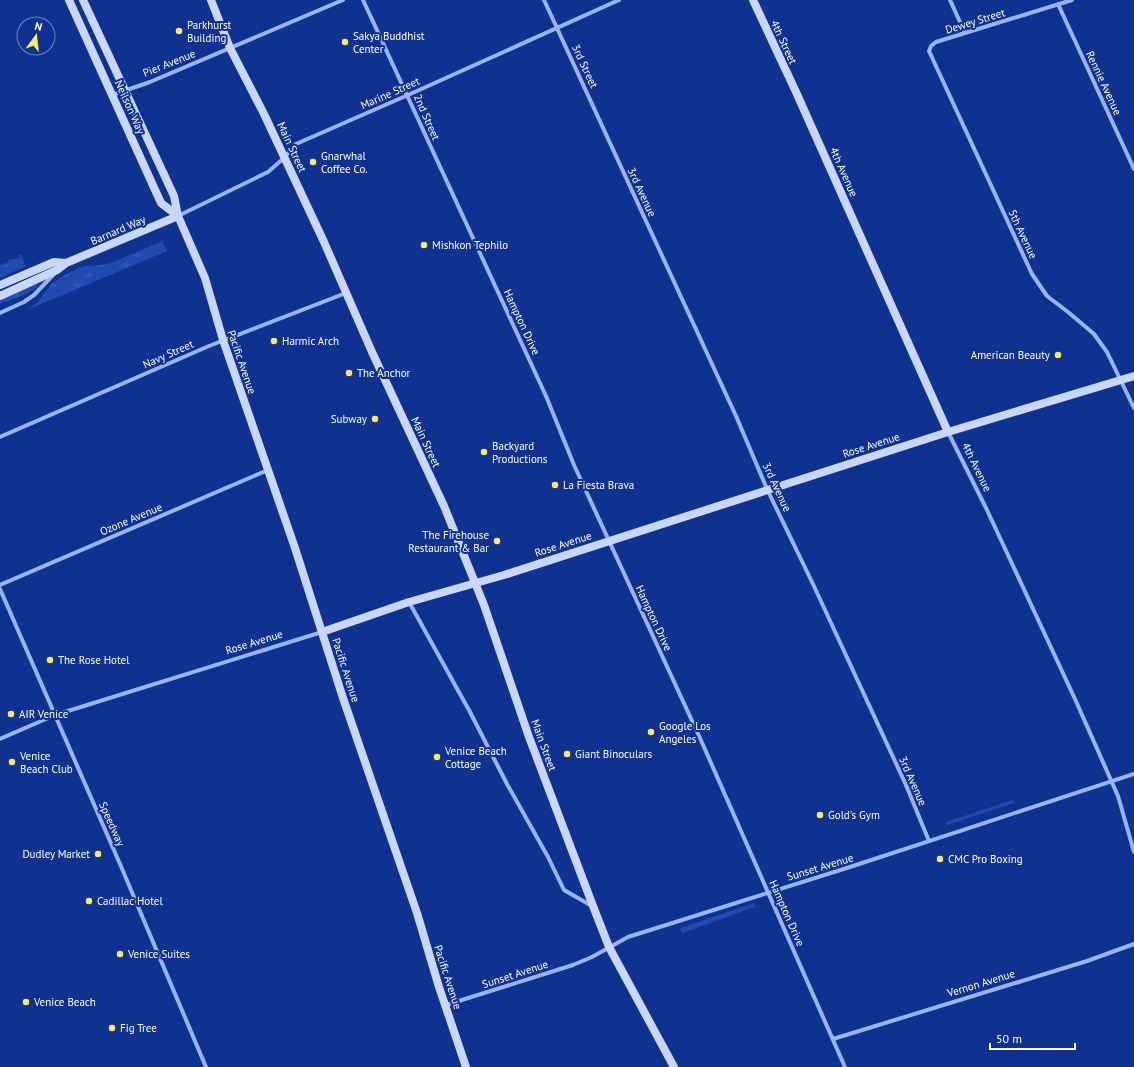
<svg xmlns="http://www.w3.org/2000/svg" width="1134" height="1067" font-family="'PT Sans',sans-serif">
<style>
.grass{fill:url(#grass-tufts)}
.green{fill:#214ab0}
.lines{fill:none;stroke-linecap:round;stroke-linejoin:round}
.street{stroke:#99b3f3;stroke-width:4}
.secondary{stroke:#c9d7fd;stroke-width:8}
.poi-dot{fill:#ffeb5c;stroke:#0f3291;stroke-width:1.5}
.labels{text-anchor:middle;stroke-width:4;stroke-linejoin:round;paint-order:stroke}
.street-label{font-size:11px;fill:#fff;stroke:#0f3291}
.poi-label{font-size:11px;fill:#fff;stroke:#0f3291;text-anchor:start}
</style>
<defs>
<pattern id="grass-tufts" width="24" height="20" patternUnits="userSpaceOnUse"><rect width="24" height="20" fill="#214ab0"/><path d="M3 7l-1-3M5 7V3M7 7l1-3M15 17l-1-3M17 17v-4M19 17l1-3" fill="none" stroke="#4265bc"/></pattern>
</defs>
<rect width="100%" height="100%" fill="#0f3291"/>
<path class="grass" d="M 162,241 L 167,251 L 27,310 L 38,302 L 52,283 L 68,273 L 85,266 L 101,265 L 114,262 Z
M 19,255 L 21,255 L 26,266 L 0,278 L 0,264 L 2,265 L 9,262 L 8,260 L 11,259 L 12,260 L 20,257 Z
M 37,283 L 39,284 C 31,295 12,299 0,304 L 0,300 Z"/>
<path class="green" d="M 1013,800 L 1014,803 L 947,825 L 946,822 Z
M 754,903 L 755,907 L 682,933 L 680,928 Z"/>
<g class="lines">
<path class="street" d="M 363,0 L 546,396 L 574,465 L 700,738 L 845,1067
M 544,0 L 736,416 L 767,489 L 813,584 L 906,785 L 929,841
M 950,0 L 965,33
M 1072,0 L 936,42 L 931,46 L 929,51 L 1032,274 L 1047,296 L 1068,312 L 1094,334 L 1107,352 L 1134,408
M 1058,4 L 1134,169
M 112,95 L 150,82 L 343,0
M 178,216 L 268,172 L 284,158 L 296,144 L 408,95 L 619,0
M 0,313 L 24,302 L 34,295 L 54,274
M 948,432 L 987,510 L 1075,699 L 1118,796 L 1134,852
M 0,437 L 209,346 L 346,293
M 0,585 L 268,470
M 0,589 L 120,864 L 206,1067
M 409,602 L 470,712 L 507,784 L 548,857 L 564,890 L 592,906
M 0,739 L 55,715 L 322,632
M 446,1005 L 573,965 L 592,957 L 628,937 L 850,867 L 1134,774
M 833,1039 L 1087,961 L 1134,944"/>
<path class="secondary" d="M 69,0 L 161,203 L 178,216
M 83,0 L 174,196 L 178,216 L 205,278 L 223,340 L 295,548 L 343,698 L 417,913 L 439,987 L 466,1067
M 211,0 L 230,48 L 264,114 L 324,242 L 372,352 L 444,506 L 484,605 L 529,737 L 593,906 L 609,947 L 674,1067
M 753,0 L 796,92 L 948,432
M 0,285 L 54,262 L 66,263
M 0,296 L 57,270 L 66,263 L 178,216
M 322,632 L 409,602 L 504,575 L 948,432 L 1134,376"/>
</g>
<g class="poi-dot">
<circle cx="179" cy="31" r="4"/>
<circle cx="345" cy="42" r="4"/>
<circle cx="313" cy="162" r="4"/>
<circle cx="424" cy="245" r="4"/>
<circle cx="274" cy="341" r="4"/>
<circle cx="1058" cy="355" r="4"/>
<circle cx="349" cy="373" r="4"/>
<circle cx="375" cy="419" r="4"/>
<circle cx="484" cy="452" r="4"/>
<circle cx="555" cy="485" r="4"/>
<circle cx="497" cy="541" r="4"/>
<circle cx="50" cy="660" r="4"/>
<circle cx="11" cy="714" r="4"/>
<circle cx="651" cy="732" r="4"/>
<circle cx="567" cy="754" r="4"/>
<circle cx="437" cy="757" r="4"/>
<circle cx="12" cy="762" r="4"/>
<circle cx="820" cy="815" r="4"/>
<circle cx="98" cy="854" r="4"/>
<circle cx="940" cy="859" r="4"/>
<circle cx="89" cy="901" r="4"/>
<circle cx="120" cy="954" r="4"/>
<circle cx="26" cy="1002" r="4"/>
<circle cx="112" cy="1028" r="4"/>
</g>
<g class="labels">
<g class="street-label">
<text transform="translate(975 21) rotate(-17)" y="4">Dewey Street</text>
<text transform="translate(784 42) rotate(65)" y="4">4th Street</text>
<text transform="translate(169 63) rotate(-22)" y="4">Pier Avenue</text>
<text transform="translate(585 66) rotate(65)" y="4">3rd Street</text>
<text transform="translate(1104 83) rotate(65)" y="4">Rennie Avenue</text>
<text transform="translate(390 93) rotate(-24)" y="4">Marine Street</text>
<text transform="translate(130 107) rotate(66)" y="4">Neilson Way</text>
<text transform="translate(427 117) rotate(66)" y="4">2nd Street</text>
<text transform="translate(292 147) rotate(65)" y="4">Main Street</text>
<text transform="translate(844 172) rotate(66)" y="4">4th Avenue</text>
<text transform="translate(642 192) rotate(65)" y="4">3rd Avenue</text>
<text transform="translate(118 230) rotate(-23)" y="4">Barnard Way</text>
<text transform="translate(1023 234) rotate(65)" y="4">5th Avenue</text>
<text transform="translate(522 322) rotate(65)" y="4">Hampton Drive</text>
<text transform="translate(168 354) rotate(-24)" y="4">Navy Street</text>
<text transform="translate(242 362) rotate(71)" y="4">Pacific Avenue</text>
<text transform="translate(426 442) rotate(65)" y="4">Main Street</text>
<text transform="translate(871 445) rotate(-18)" y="4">Rose Avenue</text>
<text transform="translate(977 467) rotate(64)" y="4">4th Avenue</text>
<text transform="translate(777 487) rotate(65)" y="4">3rd Avenue</text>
<text transform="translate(131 519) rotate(-23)" y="4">Ozone Avenue</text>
<text transform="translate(563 544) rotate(-18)" y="4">Rose Avenue</text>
<text transform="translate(654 618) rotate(65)" y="4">Hampton Drive</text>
<text transform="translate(254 642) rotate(-17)" y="4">Rose Avenue</text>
<text transform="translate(346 670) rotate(72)" y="4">Pacific Avenue</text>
<text transform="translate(544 745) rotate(70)" y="4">Main Street</text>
<text transform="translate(913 781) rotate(66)" y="4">3rd Avenue</text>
<text transform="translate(112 824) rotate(66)" y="4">Speedway</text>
<text transform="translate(820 867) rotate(-17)" y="4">Sunset Avenue</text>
<text transform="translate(787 913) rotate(66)" y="4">Hampton Drive</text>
<text transform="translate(515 974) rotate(-18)" y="4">Sunset Avenue</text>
<text transform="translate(448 977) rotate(72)" y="4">Pacific Avenue</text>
<text transform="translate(981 983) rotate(-17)" y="4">Vernon Avenue</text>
</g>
<g class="poi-label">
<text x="187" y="29">Parkhurst<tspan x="187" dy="13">Building</tspan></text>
<text x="353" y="40">Sakya Buddhist<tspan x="353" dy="13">Center</tspan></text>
<text x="321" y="160">Gnarwhal<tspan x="321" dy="13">Coffee Co.</tspan></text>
<text x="432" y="249">Mishkon Tephilo</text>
<text x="282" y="345">Harmic Arch</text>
<text x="1050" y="359" text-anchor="end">American Beauty</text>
<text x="357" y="377">The Anchor</text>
<text x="367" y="423" text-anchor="end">Subway</text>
<text x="492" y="450">Backyard<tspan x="492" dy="13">Productions</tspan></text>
<text x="563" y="489">La Fiesta Brava</text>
<text x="489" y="539" text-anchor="end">The Firehouse<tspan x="489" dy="13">Restaurant &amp; Bar</tspan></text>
<text x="58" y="664">The Rose Hotel</text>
<text x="19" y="718">AIR Venice</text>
<text x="659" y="730">Google Los<tspan x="659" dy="13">Angeles</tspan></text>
<text x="445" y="755">Venice Beach<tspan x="445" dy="13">Cottage</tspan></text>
<text x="575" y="758">Giant Binoculars</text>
<text x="20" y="760">Venice<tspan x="20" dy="13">Beach Club</tspan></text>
<text x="828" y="819">Gold's Gym</text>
<text x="90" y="858" text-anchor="end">Dudley Market</text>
<text x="948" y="863">CMC Pro Boxing</text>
<text x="97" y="905">Cadillac Hotel</text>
<text x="128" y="958">Venice Suites</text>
<text x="34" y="1006">Venice Beach</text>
<text x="120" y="1032">Fig Tree</text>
</g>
</g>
<g transform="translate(36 36) rotate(15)"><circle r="19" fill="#0f3291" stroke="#6f84bd"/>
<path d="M0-3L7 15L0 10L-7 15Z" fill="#ffeb5c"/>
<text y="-6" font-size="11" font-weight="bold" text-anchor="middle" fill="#ffffff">N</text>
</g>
<path d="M990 1043v6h85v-6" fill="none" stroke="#ffffff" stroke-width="2"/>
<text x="996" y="1043" font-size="12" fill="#ffffff" stroke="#0f3291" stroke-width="3" paint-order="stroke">50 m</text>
</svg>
